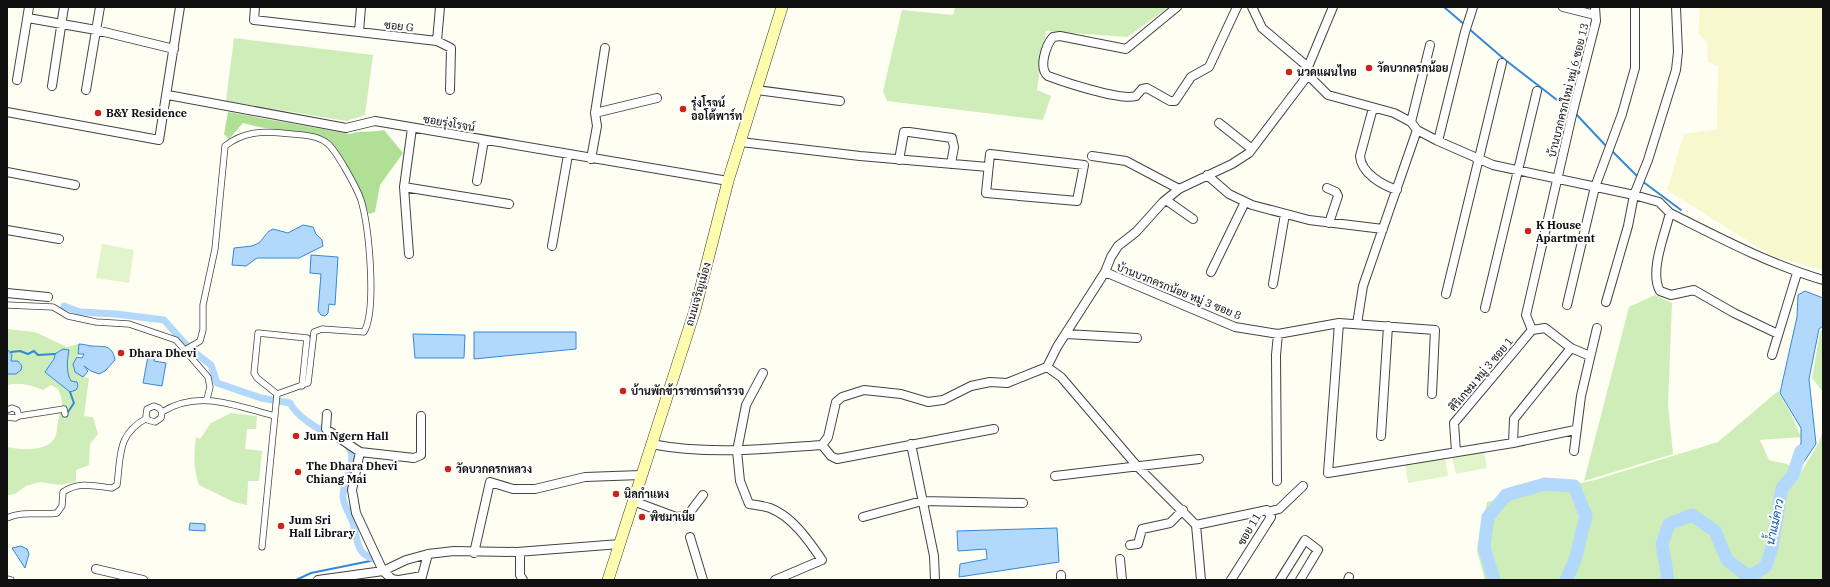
<svg xmlns="http://www.w3.org/2000/svg" width="1830" height="587" font-family="'IBM Plex Serif',Sarabun,serif">
<style>
.farmland{fill:#f8f8cf}
.green{fill:#cfedb8}
.forest{fill:#b0e096}
.pitch{fill:#e2f4ca}
.water{fill:#b2d9fb;stroke:#3388d8}
.lines{fill:none;stroke-linecap:round;stroke-linejoin:round}
.stream{stroke:#3388d8;stroke-width:2}
.canal{stroke:#b2d9fb;stroke-width:7}
.river{stroke:#b2d9fb;stroke-width:13}
.pedestrian-casing{stroke:#434343;stroke-width:7}
.minor-casing{stroke:#434343;stroke-width:10}
.secondary-casing{stroke:#323232;stroke-width:12}
.pedestrian{stroke:#fff;stroke-width:5.5}
.minor{stroke:#fff;stroke-width:8}
.secondary{stroke:#fffdad;stroke-width:11}
.poi-dot{fill:#cc231b;stroke:#fff;stroke-width:1.5}
.labels{text-anchor:middle;stroke-width:4;stroke-linejoin:round;paint-order:stroke}
.street-label{font-size:11px;fill:#101010;stroke:#fff}
.poi-label{font-size:11px;font-weight:bold;fill:#101010;stroke:#fff;text-anchor:start}
.water-label{font-size:12px;font-style:italic;fill:#0d59ad;stroke:#fff}
</style>
<rect width="100%" height="100%" fill="#fffef2"/>
<path class="farmland" d="M 1700,7 L 1823,7 L 1823,270 L 1772,256 L 1667,190 L 1684,134 L 1717,129 L 1718,66 L 1708,62 L 1707,42 L 1698,34 Z"/>
<path class="green" d="M 955,7 L 1169,7 L 1127,37 L 1046,31 L 1037,90 L 1051,96 L 1043,120 L 887,101 L 883,91 L 902,10 L 953,15 Z
M 234,38 L 373,55 L 365,115 L 346,121 L 226,101 Z
M 1655,295 L 1672,303 L 1668,404 L 1673,454 L 1584,481 L 1629,307 Z
M 7,329 L 35,332 L 67,347 L 79,344 L 78,354 L 73,364 L 83,377 L 89,378 L 84,416 L 93,417 L 98,434 L 90,444 L 89,465 L 76,470 L 76,482 L 59,485 L 40,482 L 26,486 L 15,494 L 7,495 L 7,447 C 20,450 45,452 54,439 C 57,435 57,427 58,421 C 62,407 64,402 58,389 L 51,385 L 43,390 C 31,385 20,382 7,385 Z
M 1823,330 L 1823,392 L 1812,378 L 1820,331 Z
M 1778,391 L 1790,412 L 1801,437 L 1760,440 L 1769,460 L 1787,464 L 1800,474 L 1818,444 L 1823,431 L 1823,580 L 1485,580 L 1477,551 L 1487,502 L 1595,480 L 1718,442 Z
M 231,413 L 257,416 L 256,429 L 247,429 L 245,449 L 262,451 L 259,481 L 248,481 L 247,505 L 234,502 L 199,485 C 193,468 194,454 196,437 L 200,439 L 211,423 Z"/>
<path class="forest" d="M 228,112 L 350,134 C 362,130 372,133 384,130 L 403,153 L 380,185 L 375,212 L 369,214 C 362,197 340,141 322,136 C 297,129 268,131 243,123 L 229,139 L 224,134 Z"/>
<path class="pitch" d="M 102,244 L 134,250 L 129,283 L 96,278 Z
M 1484,450 L 1487,468 L 1456,474 L 1452,457 Z
M 1445,457 L 1448,476 L 1408,483 L 1405,464 Z"/>
<path class="water" d="M 303,225 L 313,227 L 316,234 L 322,240 L 323,246 L 299,258 L 257,258 L 246,266 L 232,265 L 234,248 L 252,246 L 259,243 L 269,231 L 273,229 L 288,233 Z
M 311,255 L 338,257 L 335,305 L 329,304 L 328,313 L 325,316 L 321,315 L 318,311 L 321,274 L 310,273 Z
M 1805,291 L 1823,298 L 1823,326 L 1819,329 L 1809,379 L 1816,444 L 1799,469 L 1791,465 L 1801,443 L 1801,428 L 1780,393 L 1797,317 L 1798,295 Z
M 474,332 L 576,332 L 576,349 L 474,359 Z
M 413,334 L 465,335 L 464,358 L 415,358 Z
M 79,344 C 85,344 88,346 92,346 C 104,347 112,344 115,360 L 105,371 L 99,374 L 91,371 L 84,366 L 88,371 L 83,377 L 75,372 L 73,364 L 77,357 L 82,358 L 84,354 L 78,354 Z
M 7,349 L 12,355 L 11,361 L 18,361 L 22,366 L 21,370 L 16,374 L 7,374 Z
M 63,349 L 69,350 C 67,361 66,372 71,381 L 77,382 L 78,386 L 76,390 L 70,392 L 45,372 L 54,359 L 55,354 Z
M 149,351 L 156,352 L 154,361 L 166,363 L 162,386 L 143,383 Z
M 190,523 L 205,524 L 205,531 L 189,530 Z
M 1057,528 L 1059,562 L 959,577 L 960,564 L 987,559 L 986,549 L 958,551 L 957,531 Z
M 21,546 L 27,549 L 29,554 L 25,568 L 12,548 Z"/>
<g class="lines">
<path class="stream" d="M 1444,7 L 1465,25
M 1468,28 L 1504,59 L 1570,110
M 1576,114 L 1607,147
M 1611,150 L 1639,178
M 1642,181 L 1681,210
M 11,352 L 20,351 L 28,354 L 34,351 L 38,355 L 55,354
M 68,412 L 74,403 L 70,392
M 296,580 L 311,573 L 375,560"/>
<path class="canal" d="M 64,306 L 80,312 L 116,314 L 164,320 L 189,348 L 211,365 L 217,383 L 261,398 L 290,403 C 297,417 317,428 330,435
M 346,444 C 361,459 342,480 343,497 C 344,507 350,514 353,523 C 356,532 356,546 363,553 C 366,556 372,558 376,560"/>
<path class="river" d="M 1494,580 L 1484,547 L 1488,517 L 1506,495 L 1545,484 L 1574,486 L 1586,516 L 1575,560 L 1566,580
M 1667,580 L 1667,573 L 1662,544 L 1669,524 L 1692,515 L 1715,531 L 1727,560 L 1749,577 L 1766,566 L 1772,547 L 1782,488 L 1793,475 L 1801,451"/>
<g class="pedestrian-casing">
<path id="pedestrian" d="M 7,305 L 53,307 L 68,316 L 96,322 L 129,324 L 176,340 L 208,377 L 210,387 L 207,399
M 185,350 L 200,341 L 203,330 L 203,305 L 215,249 L 225,146 C 243,132 261,131 282,133 C 296,135 316,134 327,143 C 336,150 357,188 361,200 C 369,227 377,309 364,332 L 322,329 L 314,332 L 308,383 L 277,394
M 277,394 L 257,378 L 254,373 L 258,333 L 307,338 L 302,386
M 7,410 L 12,408 L 17,410 L 19,416 L 15,418 L 7,417
M 162,412 L 159,408 L 154,406 L 147,409 L 146,416 L 148,420 L 155,422 L 161,418 L 162,412 C 199,389 236,406 275,416
M 19,416 L 64,409 L 65,414
M 7,518 C 24,510 40,516 57,513 L 62,506 L 63,492 C 79,481 95,486 112,488 L 117,485 C 121,455 117,434 147,418
M 262,547 L 277,394
M 7,579 L 11,580"/>
</g>
<g class="minor-casing">
<path id="minor" d="M 255,7 L 254,20 L 437,41 L 451,48 L 450,90
M 1177,7 L 1126,49 L 1060,36 L 1053,37 C 1046,45 1038,68 1048,76 C 1064,82 1121,101 1136,96 L 1142,89 L 1147,88 L 1170,101 L 1175,101 L 1191,77 L 1209,67 L 1237,7
M 1252,7 L 1262,28 L 1308,67
M 1333,7 L 1308,67 L 1308,75 L 1328,95 L 1394,113 L 1411,122 L 1417,130 L 1438,141 L 1493,165 L 1634,195 L 1659,202 L 1670,213 C 1665,234 1649,272 1660,291 L 1671,295 L 1694,290 L 1734,313 L 1778,334
M 1563,7 L 1595,15
M 28,18 L 96,30 L 174,49
M 359,32 L 361,7
M 437,41 L 440,7
M 17,80 L 29,7
M 52,86 L 64,7
M 86,90 L 100,7
M 757,90 L 840,101
M 168,95 L 346,128 L 375,121 L 728,181
M 1373,108 L 1360,156 C 1361,173 1382,185 1397,190
M 7,112 L 159,140 L 180,7
M 595,113 L 657,98
M 1411,122 L 1430,45
M 1219,123 L 1252,149
M 1438,141 L 1465,32 L 1473,7
M 741,142 L 860,156 L 988,167
M 990,154 L 1084,165 L 1077,201 L 986,193 Z
M 1092,156 L 1126,161 L 1179,189
M 591,159 L 597,126 L 595,113 L 605,48
M 899,160 L 904,132 L 909,132 L 952,138 L 954,147 L 951,164
M 7,172 L 75,185
M 1207,175 L 1229,194 L 1252,205 L 1309,220 L 1383,229
M 477,181 L 484,140
M 404,187 L 509,204
M 1327,188 L 1336,192 L 1338,196 L 1329,223
M 1166,200 L 1193,219
M 1670,213 C 1720,238 1769,264 1823,280
M 7,230 L 59,239
M 552,246 L 568,155
M 409,254 L 404,187 L 412,128
M 1105,272 L 1235,327 L 1278,334 L 1339,323 L 1435,330 L 1432,394
M 1211,272 L 1245,202
M 1273,284 L 1285,214
M 7,293 L 48,297
M 1446,294 L 1502,63
M 1606,302 L 1628,226 L 1634,195 L 1648,160 L 1676,70 L 1678,52 L 1676,7
M 1567,305 L 1595,187 L 1622,114 L 1635,68 L 1635,7
M 1485,308 L 1537,91
M 1339,323 L 1328,473 L 1513,443 L 1575,430
M 1357,324 L 1363,286 L 1417,130
M 1532,330 L 1545,328 L 1571,348 L 1590,356
M 1066,334 L 1137,338
M 1772,355 L 1797,273
M 1047,367 L 1061,377 L 1137,466 L 1196,525 L 1201,580
M 763,373 L 746,405 L 737,451 L 740,481 L 749,504 C 756,505 764,506 770,508 C 793,517 809,541 822,560 L 775,580
M 327,414 L 326,429 L 360,452 L 414,458 L 421,455 L 421,416
M 1381,436 L 1388,326
M 1513,443 L 1514,419 L 1571,348
M 651,444 C 708,455 765,449 822,445
M 911,444 L 934,556 L 935,580
M 822,445 L 828,437 L 836,402 L 842,397 L 864,390 L 901,394 L 928,402 L 943,400 L 971,386 L 990,382 L 1007,383 L 1047,367 L 1057,347 L 1105,272 L 1111,257 L 1118,246 L 1136,232 L 1163,202 L 1179,189 L 1232,164 L 1249,153 L 1308,75
M 822,445 L 831,456 L 837,459 L 994,429
M 1574,451 L 1581,396 L 1597,328
M 360,452 L 352,490 L 356,513 L 383,571 L 392,579 L 397,580
M 1456,452 L 1454,423 L 1532,330 L 1526,315 L 1572,115 L 1596,21 L 1595,7
M 1055,476 L 1199,459
M 1277,481 L 1276,355 L 1278,334
M 633,501 L 676,517 L 687,516 L 703,495
M 1268,512 L 1279,509 L 1303,486
M 863,517 L 922,501 L 1023,503
M 1196,525 L 1267,510 L 1271,517 L 1231,580
M 690,537 L 703,580
M 1130,545 L 1138,544 L 1142,529 L 1170,523 L 1183,510
M 520,552 L 520,575 L 523,580
M 474,553 L 490,482 L 513,489 L 535,489 L 585,477 L 641,475
M 1120,559 L 1122,580
M 96,569 L 143,580
M 1061,575 L 1061,580
M 318,580 L 383,571 L 406,560 L 428,554 L 454,551 L 517,552 L 620,544
M 399,580 L 422,576
M 421,580 L 428,554
M 1280,580 L 1305,540 L 1318,550 L 1300,580
M 1348,580 L 1349,577"/>
</g>
<g class="secondary-casing">
<path id="secondary" d="M 608,580 L 695,310 L 728,181 L 782,7"/>
</g>
<use href="#pedestrian" class="pedestrian"/>
<use href="#minor" class="minor"/>
<use href="#secondary" class="secondary"/>
</g>
<g class="poi-dot">
<circle cx="1369" cy="68" r="4"/>
<circle cx="1289" cy="72" r="4"/>
<circle cx="683" cy="109" r="4"/>
<circle cx="98" cy="113" r="4"/>
<circle cx="1528" cy="231" r="4"/>
<circle cx="121" cy="353" r="4"/>
<circle cx="623" cy="391" r="4"/>
<circle cx="296" cy="436" r="4"/>
<circle cx="448" cy="469" r="4"/>
<circle cx="298" cy="472" r="4"/>
<circle cx="616" cy="494" r="4"/>
<circle cx="642" cy="517" r="4"/>
<circle cx="281" cy="526" r="4"/>
</g>
<g class="labels">
<g class="street-label">
<text transform="translate(399 26) rotate(6)" y="4">ซอย G</text>
<text transform="translate(1568 90) rotate(-76)" y="4">บ้านบวกครกใหม่ หมู่ 6 ซอย 13</text>
<text transform="translate(449 123) rotate(10)" y="4">ซอยรุ่งโรจน์</text>
<text transform="translate(1179 291) rotate(22)" y="4">บ้านบวกครกน้อย หมู่ 3 ซอย 8</text>
<text transform="translate(698 294) rotate(-74)" y="4">ถนนเจริญเมือง</text>
<text transform="translate(1481 374) rotate(-50)" y="4">ศิริเกษม หมู่ 3 ซอย 1</text>
<text transform="translate(1249 529) rotate(-60)" y="4">ซอย 11</text>
</g>
<g class="poi-label">
<text x="1377" y="72">วัดบวกครกน้อย</text>
<text x="1297" y="76">นวดแผนไทย</text>
<text x="691" y="107">รุ่งโรจน์<tspan x="691" dy="13">ออโต้พาร์ท</tspan></text>
<text x="106" y="117">B&amp;Y Residence</text>
<text x="1536" y="229">K House<tspan x="1536" dy="13">Apartment</tspan></text>
<text x="129" y="357">Dhara Dhevi</text>
<text x="631" y="395">บ้านพักข้าราชการตำรวจ</text>
<text x="304" y="440">Jum Ngern Hall</text>
<text x="306" y="470">The Dhara Dhevi<tspan x="306" dy="13">Chiang Mai</tspan></text>
<text x="456" y="473">วัดบวกครกหลวง</text>
<text x="624" y="498">นิลกําแหง</text>
<text x="650" y="521">พิชมาเนีย</text>
<text x="289" y="524">Jum Sri<tspan x="289" dy="13">Hall Library</tspan></text>
</g>
<g class="water-label">
<text transform="translate(1775 522) rotate(-78)" y="4">น้ำแม่คาว</text>
</g>
</g>
<rect width="1830" height="587" fill="none" stroke="#101010" stroke-width="16"/>
</svg>
